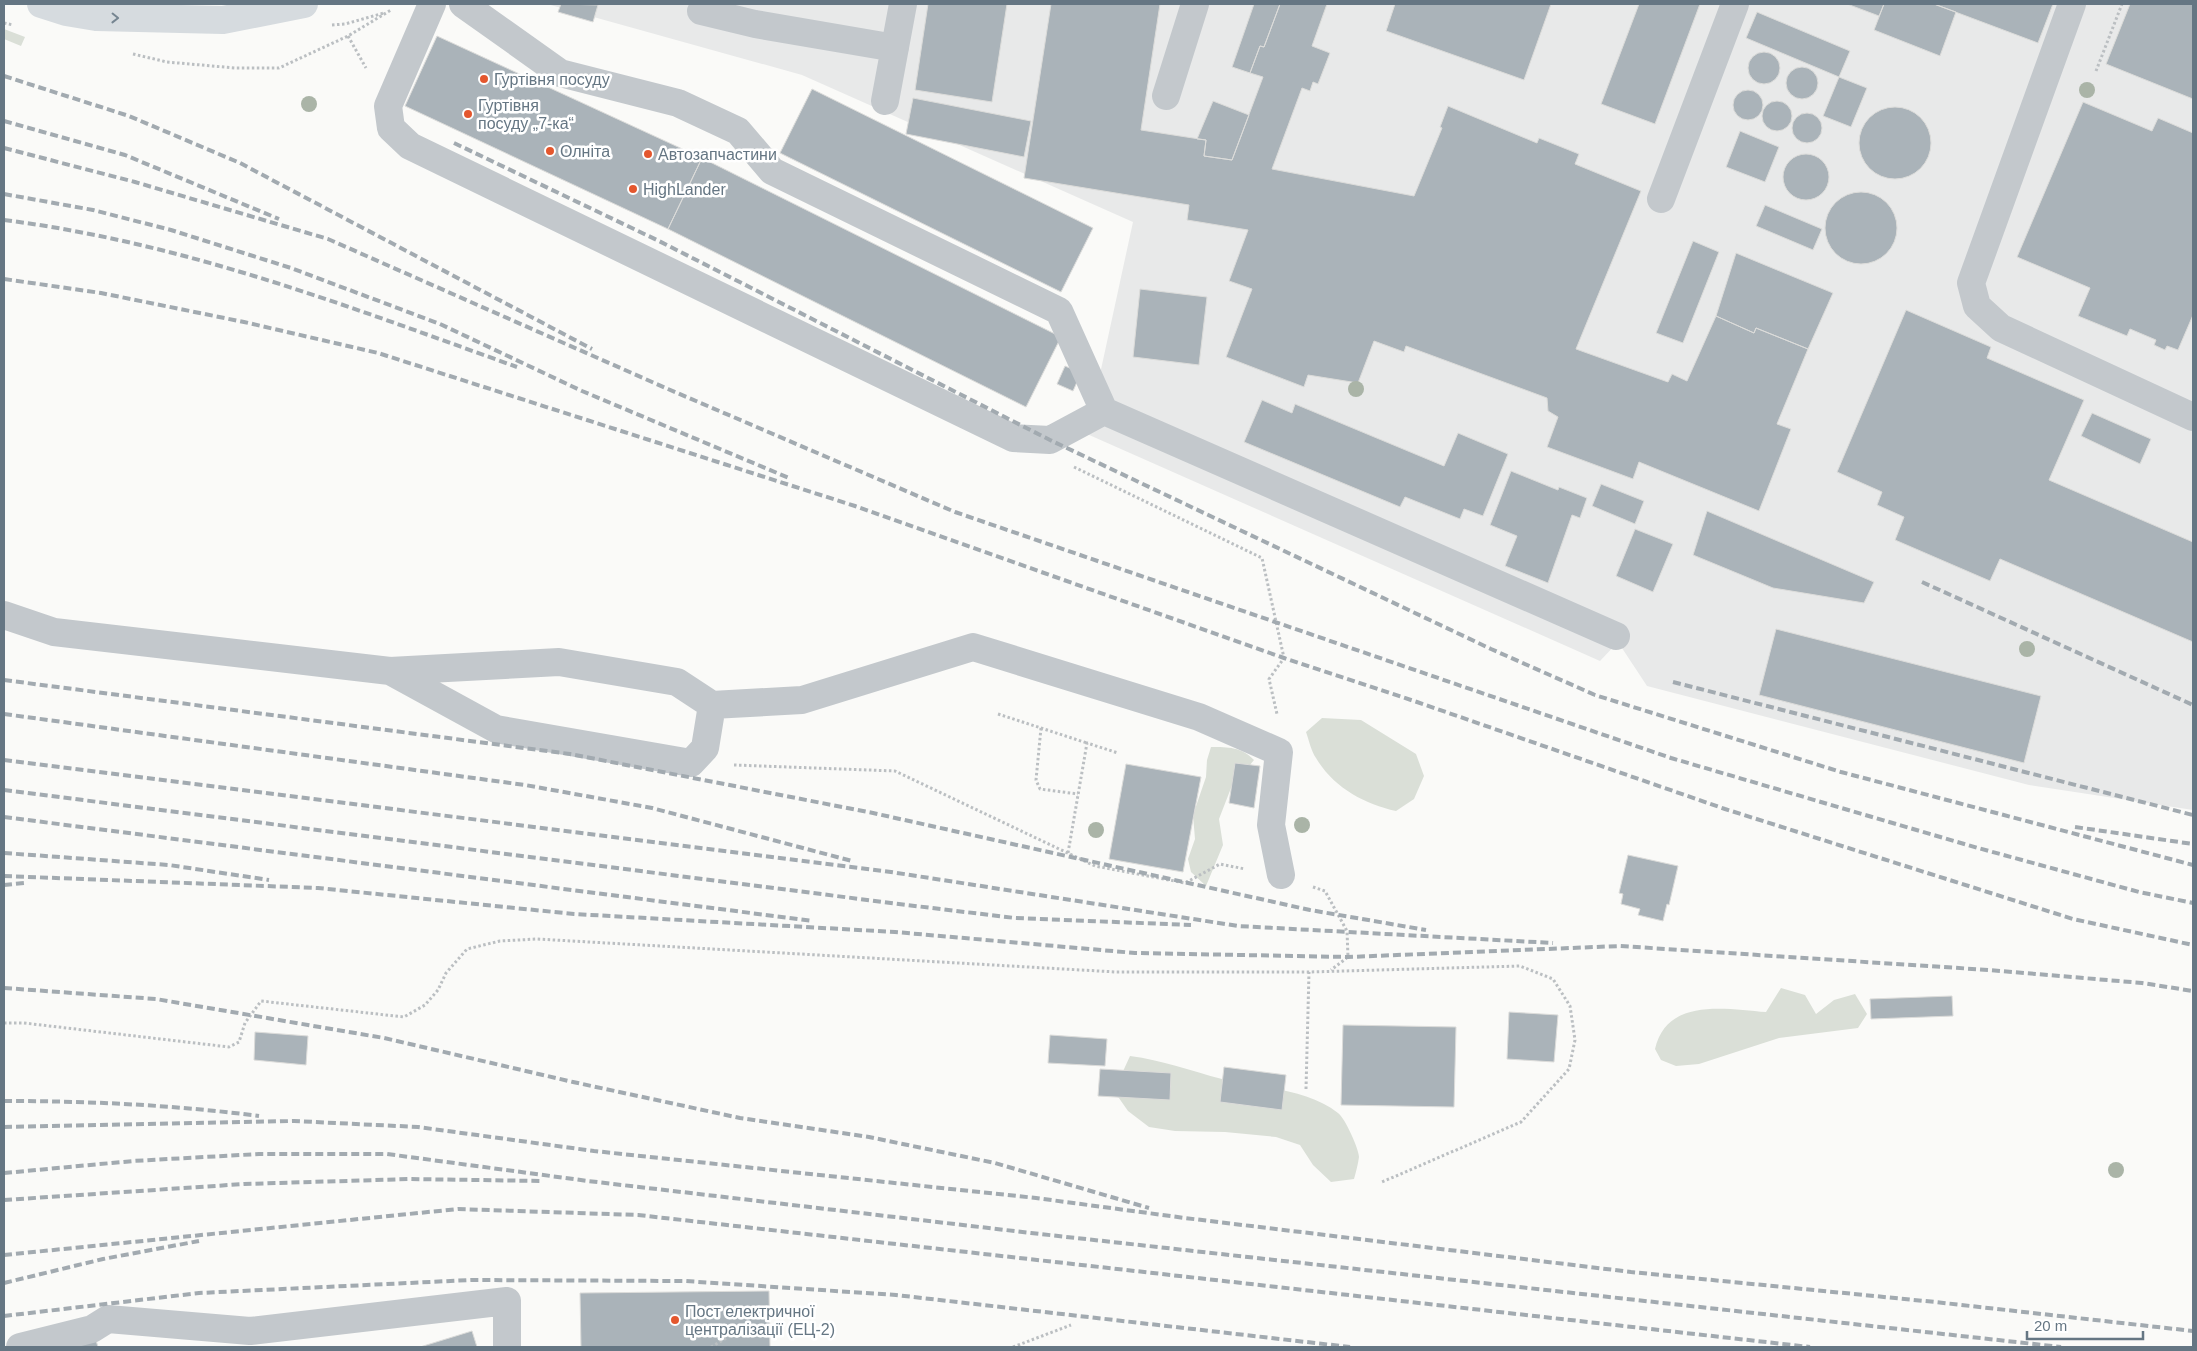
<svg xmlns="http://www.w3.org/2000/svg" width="2197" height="1351" font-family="Arial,sans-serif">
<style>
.built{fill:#e8e9e9}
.green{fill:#dadfd7}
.building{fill:#aab3b9;stroke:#dcdcda}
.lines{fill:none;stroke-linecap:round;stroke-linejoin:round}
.path{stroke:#bbbfc2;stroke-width:3;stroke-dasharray:2.5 2.5;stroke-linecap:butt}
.minor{stroke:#c3c8cc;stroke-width:28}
.major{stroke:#d6dbdf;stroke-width:28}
.rail{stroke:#a2aab0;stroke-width:4;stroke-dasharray:8 4;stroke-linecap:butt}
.tree{fill:#aab4a7}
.oneway{stroke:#768591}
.poi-dot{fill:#e4572e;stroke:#fff;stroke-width:2}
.labels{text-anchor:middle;stroke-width:5;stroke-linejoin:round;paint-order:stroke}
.poi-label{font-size:16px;fill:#657683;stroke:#fff;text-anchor:start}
</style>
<rect width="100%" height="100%" fill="#fafaf8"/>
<path class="built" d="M 547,4 L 2193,4 L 2193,810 L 2029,785 L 1647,686 L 1618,642 L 1600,661 L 1087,434 L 1133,222 L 802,75 Z"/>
<path class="green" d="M 4,29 L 25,37 L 21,46 L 4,39 Z
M 1322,718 L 1361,720 L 1416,754 L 1424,776 L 1414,799 L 1396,811 C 1364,804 1333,787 1316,758 C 1311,751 1309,740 1306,732 Z
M 1211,747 C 1228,747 1242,747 1254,760 L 1231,788 L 1219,819 L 1223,845 L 1206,886 L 1191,872 L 1188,859 L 1195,839 L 1193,815 L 1206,777 L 1207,760 Z
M 1781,988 L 1805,995 L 1816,1014 L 1834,1000 L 1855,994 L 1867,1014 L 1858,1028 L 1779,1038 L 1699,1064 L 1676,1066 L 1661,1060 L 1655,1049 C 1667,997 1726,1009 1766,1012 Z
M 1130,1056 C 1162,1060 1191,1071 1222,1079 C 1259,1088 1307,1088 1338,1113 C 1345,1118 1359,1149 1359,1157 C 1358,1164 1356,1172 1354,1179 L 1331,1182 L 1313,1165 L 1300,1145 L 1276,1137 L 1225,1132 L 1175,1131 L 1149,1127 L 1128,1111 L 1114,1091 Z"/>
<path class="building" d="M 561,4 L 598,5 L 593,22 L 558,12 Z
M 928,4 L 1007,4 L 992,102 L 915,90 Z
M 1051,4 L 1160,4 L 1141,130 L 1206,140 L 1204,156 L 1232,160 L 1263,77 L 1250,73 L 1260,46 L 1264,47 L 1280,4 L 1327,4 L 1312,46 L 1330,53 L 1318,84 L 1313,82 L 1310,91 L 1302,88 L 1272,169 L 1414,196 L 1442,128 L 1440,127 L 1448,106 L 1537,143 L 1539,138 L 1579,154 L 1575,164 L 1641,191 L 1576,349 L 1668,382 L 1672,374 L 1687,381 L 1716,316 L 1754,333 L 1756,328 L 1808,349 L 1777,424 L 1791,429 L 1759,511 L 1639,462 L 1633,479 L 1547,447 L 1558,417 L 1548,411 L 1547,398 L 1406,346 L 1404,352 L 1374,341 L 1358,383 L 1308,375 L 1304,387 L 1226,357 L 1252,289 L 1229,281 L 1248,230 L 1187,220 L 1189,205 L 1024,178 Z
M 1254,4 L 1280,4 L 1264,47 L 1260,46 L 1250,73 L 1232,67 Z
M 1395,4 L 1551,4 L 1524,80 L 1386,31 Z
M 1639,4 L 1700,4 L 1655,124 L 1601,104 Z
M 1847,4 L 1884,4 L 1879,16 Z
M 1884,4 L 1934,4 L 1956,12 L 1940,56 L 1874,30 Z
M 1934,4 L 2053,4 L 2038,43 Z
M 2130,4 L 2193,4 L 2193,99 L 2106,64 Z
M 1757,12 L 1850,51 L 1839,77 L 1746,38 Z
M 437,36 L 702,158 L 668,229 L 405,106 Z
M1748 68a16 16 0 1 1 32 0a16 16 0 1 1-32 0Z
M1786 83a16 16 0 1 1 32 0a16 16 0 1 1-32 0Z
M 1839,77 L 1867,88 L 1851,127 L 1823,116 Z
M 812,89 L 1093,228 L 1061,292 L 780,153 Z
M1733 105a15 15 0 1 1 30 0a15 15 0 1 1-30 0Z
M 913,98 L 1031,121 L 1024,157 L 906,134 Z
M 1213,101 L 1249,115 L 1232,160 L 1204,156 L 1206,140 L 1197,139 Z
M1762 116a15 15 0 1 1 30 0a15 15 0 1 1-30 0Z
M 2083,102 L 2152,131 L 2158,118 L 2193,133 L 2193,315 L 2178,350 L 2167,346 L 2165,350 L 2154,345 L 2156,340 L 2130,329 L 2127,336 L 2078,316 L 2090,288 L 2017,257 Z
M1859 143a36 36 0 1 1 72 0a36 36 0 1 1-72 0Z
M1792 128a15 15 0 1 1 30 0a15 15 0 1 1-30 0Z
M 1740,131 L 1779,147 L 1765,182 L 1726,167 Z
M1783 177a23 23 0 1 1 46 0a23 23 0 1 1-46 0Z
M 702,158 L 1061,337 L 1026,407 L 668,229 Z
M1825 228a36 36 0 1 1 72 0a36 36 0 1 1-72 0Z
M 1765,205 L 1822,229 L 1813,250 L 1756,226 Z
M 1693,241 L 1719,252 L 1683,343 L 1656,333 Z
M 1736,253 L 1833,293 L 1808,349 L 1756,328 L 1754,333 L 1716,316 Z
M 1140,289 L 1207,297 L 1199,365 L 1133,357 Z
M 1906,310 L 1991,347 L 1987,358 L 2084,400 L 2049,480 L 2193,542 L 2193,642 L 2000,559 L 1990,581 L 1895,540 L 1904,517 L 1877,505 L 1882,492 L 1837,472 Z
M 1065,366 L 1081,373 L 1073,391 L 1057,384 Z
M 1262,400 L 1292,413 L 1295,404 L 1444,466 L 1458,433 L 1508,454 L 1483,516 L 1464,509 L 1460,519 L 1405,497 L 1400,507 L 1244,442 Z
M 2092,413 L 2151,439 L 2140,464 L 2081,436 Z
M 1511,471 L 1558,490 L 1559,487 L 1587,498 L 1580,518 L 1572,515 L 1548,583 L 1505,566 L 1517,536 L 1490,525 Z
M 1601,484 L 1644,501 L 1635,524 L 1592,506 Z
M 1707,511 L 1874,582 L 1864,603 L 1773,588 L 1693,555 Z
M 1635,529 L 1673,544 L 1653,592 L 1616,576 Z
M 1776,629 L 2041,696 L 2024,763 L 1759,695 Z
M 1235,763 L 1260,766 L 1254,808 L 1229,803 Z
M 1126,764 L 1201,777 L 1183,872 L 1109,859 Z
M 1628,855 L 1678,866 L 1669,905 L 1667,904 L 1663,921 L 1638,915 L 1640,909 L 1621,904 L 1623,894 L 1619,893 Z
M 1952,996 L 1953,1016 L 1871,1019 L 1870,999 Z
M 1509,1012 L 1558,1015 L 1554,1062 L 1507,1059 Z
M 1343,1025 L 1456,1027 L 1454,1107 L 1341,1105 Z
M 255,1032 L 308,1036 L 306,1065 L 254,1060 Z
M 1050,1035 L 1107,1039 L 1105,1066 L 1048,1063 Z
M 1224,1067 L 1286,1075 L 1282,1110 L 1220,1102 Z
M 1100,1069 L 1171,1073 L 1170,1100 L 1098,1096 Z
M 769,1291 L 770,1347 L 581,1347 L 580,1293 Z
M 472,1331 L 477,1347 L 420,1347 Z
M 95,1337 L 98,1347 L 64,1347 Z"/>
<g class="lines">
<path class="path" d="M 4,23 L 13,25
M 332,25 L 345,24 L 384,13
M 348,36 L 366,68
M 133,54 L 167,62 L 235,68 L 279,68 L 348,36 L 391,10
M 2096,71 L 2122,4
M 1074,467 L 1262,558 L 1284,658 L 1269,679 L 1277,714
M 998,714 L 1087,743
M 1041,728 L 1036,780 L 1040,789 L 1078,794
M 734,765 L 895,771 L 1095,866 L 1185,883 L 1220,864 L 1245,869
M 1068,853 L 1087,743 L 1118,753
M 1313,887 L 1325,891 L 1347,931 L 1348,957 L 1331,970
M 4,1023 L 24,1023 L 229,1047 L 239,1042 L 245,1023 L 261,1001 L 404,1017 L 425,1005 L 438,990 L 446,973 L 467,949 L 500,941 L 537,939 L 1116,972 L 1309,972 L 1520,966 L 1553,979 L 1570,1006 L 1575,1040 L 1569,1069 L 1521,1122 L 1382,1182
M 1306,1089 L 1309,972
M 711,1347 L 745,1327
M 1013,1347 L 1071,1325"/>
<path class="minor" d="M 432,4 L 388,106 L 391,128 L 410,146 L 1013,438 L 1050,440 L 1104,411
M 463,4 L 560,73 L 678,103 L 738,131 L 772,171 L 1059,311 L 1104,411 L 1616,636
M 2072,4 L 1971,283 L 1977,306 L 2001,328 L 2193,417
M 701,11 L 755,24 L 895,48
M 1166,96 L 1195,4
M 885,101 L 903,4
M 1661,199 L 1735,4
M 4,615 L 54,632 L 390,671 L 559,662 L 677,682 L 712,705 L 705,748 L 691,763 L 496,729 L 390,671
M 712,705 L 802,700 L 973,647 L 1199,717 L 1279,752 L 1271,825 L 1281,875
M 20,1347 L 92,1329 L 108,1319 L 250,1331 L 507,1301 L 507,1347"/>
<path class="major" d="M 41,4 L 66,12 L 96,17 L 223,20 L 304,4"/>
<path class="rail" d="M 4,76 L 129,116 L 240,163 L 592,349
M 4,121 L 125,155 L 279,219
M 454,143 L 659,241 L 1050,440 L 1491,649 L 1595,695 L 1841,772 L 2193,865
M 4,148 L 135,182 L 328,239 L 668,389 L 955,512 L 1671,758 L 1978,848 L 2139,892 L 2193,903
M 4,194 L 93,210 L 171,230 L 291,268 L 440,324 L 582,391 L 789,478
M 4,220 C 185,243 347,306 517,367
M 4,279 L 101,293 L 244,322 L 378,353 L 855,506 L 1284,658 L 1417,702 L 1725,809 L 2073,919 L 2193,945
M 1922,582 L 2193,705
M 4,680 L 570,754 L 873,813 L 1310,910 L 1426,930
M 1673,682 L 2193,815
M 4,714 L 525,785 L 652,808 L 852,861
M 4,760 L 891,872 L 1238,926 L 1553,943
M 4,790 L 907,905 L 1015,918 L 1191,925
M 4,817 L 813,921
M 2075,827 L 2193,844
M 4,853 L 169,865 L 269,880
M 4,876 L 318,888 L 574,914 L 895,932 L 1135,953 L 1348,957 L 1620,946 L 1989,970 L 2142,983 L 2193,991
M 4,885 L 25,883
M 4,988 L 156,999 L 384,1038 L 573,1082 L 740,1118 L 869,1137 L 995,1163 L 1149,1208
M 4,1101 C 90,1101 174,1105 259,1116
M 4,1127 L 294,1121 L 418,1127 L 594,1151 L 1036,1198 L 1185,1218 L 1631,1272 L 1935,1302 L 2193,1331
M 4,1173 L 133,1161 L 259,1154 L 387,1154 L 588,1181 L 1031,1233 L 2061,1347
M 4,1200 L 244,1184 L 411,1179 L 540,1181
M 4,1255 L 458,1209 L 638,1215 L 1810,1347
M 4,1283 L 103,1259 L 199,1241
M 4,1316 L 199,1293 L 471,1280 L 685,1281 L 896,1295 L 1350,1347"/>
</g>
<g class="tree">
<circle cx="2087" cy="90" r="8"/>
<circle cx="309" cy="104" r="8"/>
<circle cx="1356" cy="389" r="8"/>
<circle cx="2027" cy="649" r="8"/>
<circle cx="1302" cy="825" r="8"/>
<circle cx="1096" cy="830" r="8"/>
<circle cx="2116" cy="1170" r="8"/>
</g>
<defs><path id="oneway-chevron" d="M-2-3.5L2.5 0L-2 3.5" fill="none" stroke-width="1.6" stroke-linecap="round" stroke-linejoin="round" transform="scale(1.25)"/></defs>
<use class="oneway" href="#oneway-chevron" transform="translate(115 18) rotate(1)"/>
<g class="poi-dot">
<circle cx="484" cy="79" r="5"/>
<circle cx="468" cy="114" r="5"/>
<circle cx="550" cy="151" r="5"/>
<circle cx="648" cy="154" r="5"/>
<circle cx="633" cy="189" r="5"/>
<circle cx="675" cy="1320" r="5"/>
</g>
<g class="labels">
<g class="poi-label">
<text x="494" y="85">Гуртівня посуду</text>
<text x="478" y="111">Гуртівня<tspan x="478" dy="18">посуду „7-ка“</tspan></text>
<text x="560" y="157">Олніта</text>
<text x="658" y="160">Автозапчастини</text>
<text x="643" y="195">HighLander</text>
<text x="685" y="1317">Пост електричної<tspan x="685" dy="18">централізації (ЕЦ-2)</tspan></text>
</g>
</g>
<rect width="2197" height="1351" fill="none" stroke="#657683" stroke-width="10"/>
<path d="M2027 1331v8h116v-8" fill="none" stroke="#657683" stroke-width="2.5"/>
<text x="2034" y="1331" font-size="15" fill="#657683" stroke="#ffffff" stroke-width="4" paint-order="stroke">20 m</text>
</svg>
